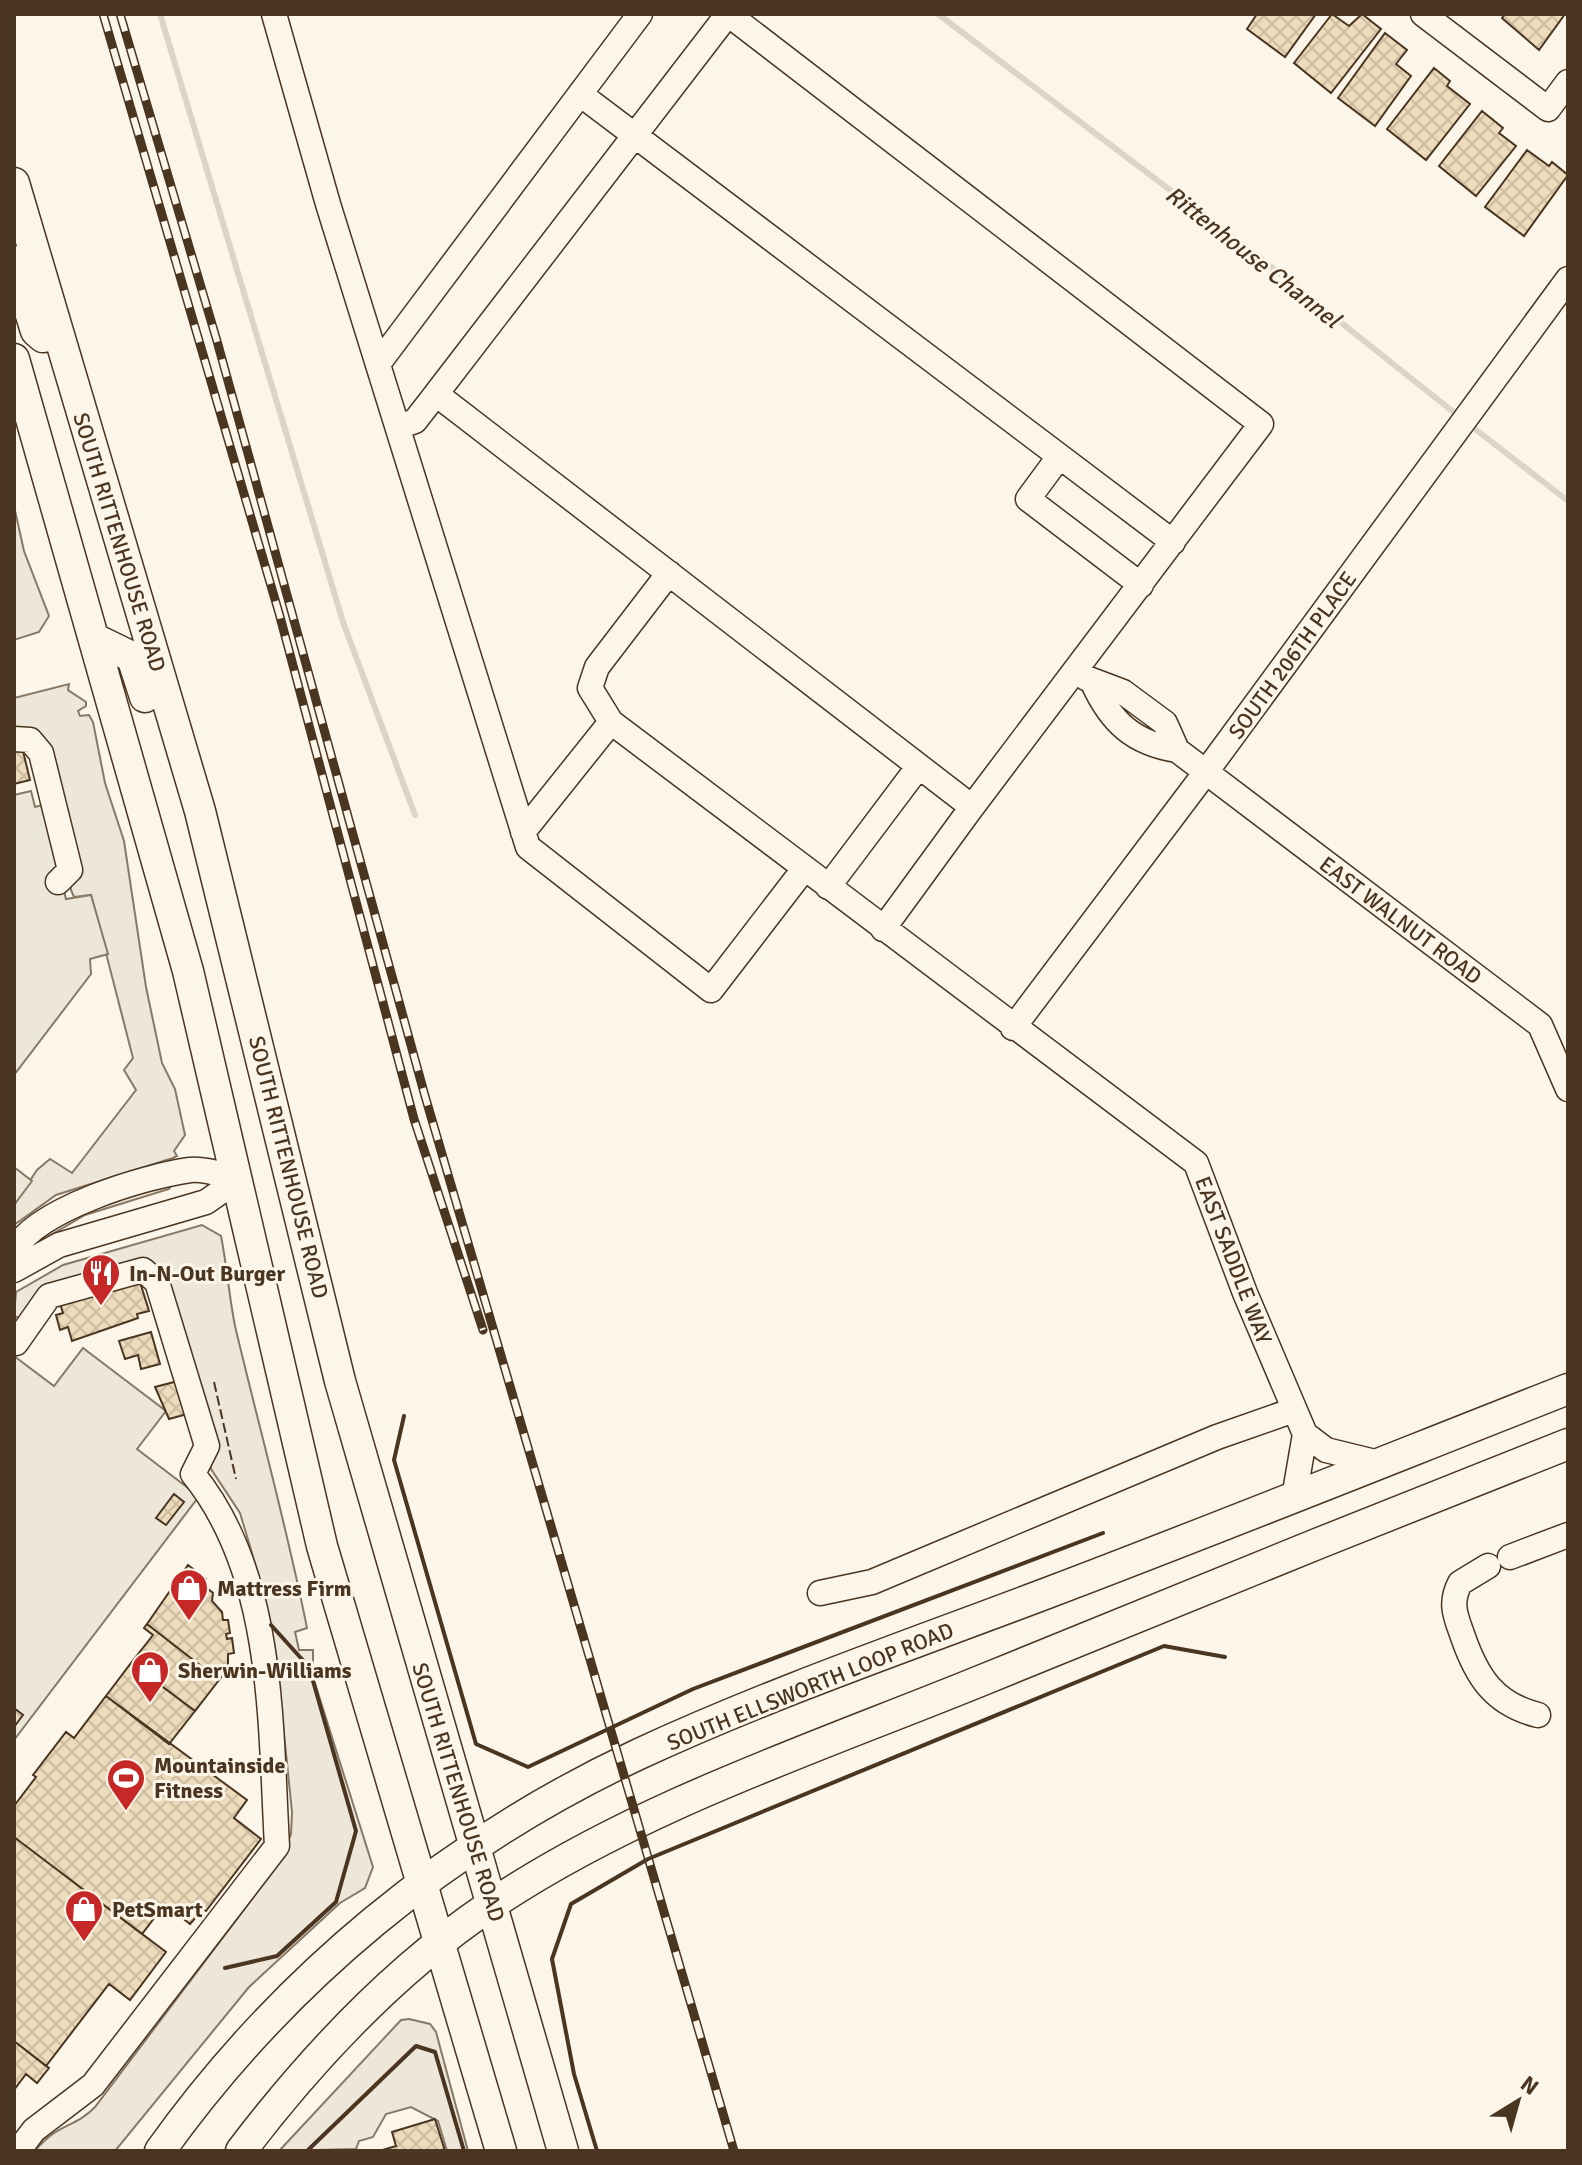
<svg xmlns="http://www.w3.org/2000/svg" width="1582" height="2165" font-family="Signika,sans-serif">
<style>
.grass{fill:#ede6d9;stroke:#887966;stroke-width:2}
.parking{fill:#ede7d9;stroke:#887966;stroke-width:2}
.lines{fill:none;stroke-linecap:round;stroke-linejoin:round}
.stream{stroke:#dcd4c6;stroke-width:6}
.building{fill:url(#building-cross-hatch);stroke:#4a3520;stroke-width:2}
.minor-casing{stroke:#4a3520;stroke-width:27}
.major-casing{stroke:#4a3520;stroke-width:33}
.minor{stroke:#fbf6e9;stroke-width:24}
.major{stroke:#fbf6e9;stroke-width:30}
.rail-casing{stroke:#4a3520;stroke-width:9}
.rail{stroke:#fbf6e9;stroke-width:6;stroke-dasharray:18;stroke-linecap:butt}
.fence{stroke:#4a3520;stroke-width:2;stroke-dasharray:10 4;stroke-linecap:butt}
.wall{stroke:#4a3520;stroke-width:4}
.labels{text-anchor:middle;stroke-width:6;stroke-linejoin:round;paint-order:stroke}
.street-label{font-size:22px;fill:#4a3520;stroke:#fbf6e9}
.poi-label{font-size:22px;font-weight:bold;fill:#4a3520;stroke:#fbf6e9;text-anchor:start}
.water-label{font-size:24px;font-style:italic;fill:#4a3520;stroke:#fbf6e9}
</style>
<defs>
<pattern id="building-cross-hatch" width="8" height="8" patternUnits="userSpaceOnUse" patternTransform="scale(2)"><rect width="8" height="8" fill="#ecdcbc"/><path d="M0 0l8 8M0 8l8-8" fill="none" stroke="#ccbda1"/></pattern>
</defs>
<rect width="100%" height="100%" fill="#fbf6e9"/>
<path class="grass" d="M 14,506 L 24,551 L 49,616 L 39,632 L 14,640 Z
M 69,684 L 68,690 L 86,702 L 86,706 L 78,711 L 80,716 L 89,715 L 93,722 L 105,783 L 124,841 L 146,987 L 162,1063 L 175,1089 L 185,1135 L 174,1151 L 177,1156 L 173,1158 L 56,1195 L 14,1225 L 14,1205 L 37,1170 L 50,1159 L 72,1173 L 136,1090 L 124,1070 L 133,1058 L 91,895 L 74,897 L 71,890 L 43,743 L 14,732 L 14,698 Z
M 172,1184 L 169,1189 L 85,1215 L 29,1248 L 61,1216 Z
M 202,1225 L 221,1236 C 227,1266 229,1296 235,1326 C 259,1427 287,1527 307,1628 L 295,1632 L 299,1650 L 313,1650 L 313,1677 L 373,1867 L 365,1888 L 340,1903 L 249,1987 L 115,2151 L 35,2151 C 57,2123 75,2128 95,2107 L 277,1866 L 291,1834 L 292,1812 L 280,1695 L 260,1580 L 240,1513 L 211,1469 L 161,1271 L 152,1263 L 21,1319 L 14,1316 L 16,1292 L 63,1265 Z
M 409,2019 L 430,2024 L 436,2032 L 468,2151 L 447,2151 L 438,2121 L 411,2107 L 386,2114 L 373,2137 L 359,2141 L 356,2149 L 279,2151 L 401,2020 Z"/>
<path class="parking" d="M 31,791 L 35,807 L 42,805 L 66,899 L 91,895 L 108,954 L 90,959 L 91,974 L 14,1075 L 14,795 Z
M 14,1167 L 32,1181 L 14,1205 Z
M 83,1348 L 166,1411 L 137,1449 L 196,1494 L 197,1499 L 14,1740 L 14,1356 L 54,1386 Z"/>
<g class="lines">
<path class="stream" d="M 160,14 L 343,622 L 415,815
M 938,14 L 1265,262 L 1461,418
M 1470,425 L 1568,501"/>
</g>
<path class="building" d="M 1257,14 L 1316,14 L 1285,57 L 1247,29 Z
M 1332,14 L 1349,26 L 1362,14 L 1381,29 L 1331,93 L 1294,63 Z
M 1505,14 L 1565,14 L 1539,50 L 1502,18 Z
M 1385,33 L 1407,50 L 1396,64 L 1411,76 L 1375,126 L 1338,98 Z
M 1434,68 L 1450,81 L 1447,86 L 1470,104 L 1426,160 L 1387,129 Z
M 1482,111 L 1503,128 L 1499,133 L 1516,146 L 1476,196 L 1439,166 Z
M 1527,150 L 1549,166 L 1552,162 L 1568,175 L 1524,236 L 1485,207 Z
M 22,747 L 30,780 L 14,784 L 14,749 Z
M 140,1282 L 149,1311 L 137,1314 L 138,1318 L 72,1341 L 68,1327 L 60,1330 L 56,1315 L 63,1313 L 59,1300 Z
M 151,1332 L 160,1364 L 141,1369 L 138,1355 L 125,1359 L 119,1341 Z
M 178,1381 L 187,1414 L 169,1419 L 155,1387 Z
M 174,1494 L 184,1502 L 166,1525 L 156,1518 Z
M 188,1565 L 206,1579 L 202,1584 L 213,1593 L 212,1601 L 222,1612 L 223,1620 L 228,1620 L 230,1633 L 226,1634 L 227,1639 L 232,1638 L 234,1653 L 228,1654 L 228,1668 L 219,1680 L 147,1624 Z
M 147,1624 L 219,1680 L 195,1711 L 131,1663 L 153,1635 L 144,1628 Z
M 131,1663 L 195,1711 L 169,1744 L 106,1696 Z
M 106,1696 L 247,1800 L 234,1818 L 261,1839 L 206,1911 L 203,1909 L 190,1924 L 165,1904 L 142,1934 L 14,1837 L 14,1806 L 36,1777 L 33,1775 L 66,1732 L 74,1738 Z
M 14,1708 L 23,1715 L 14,1727 Z
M 14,1837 L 166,1952 L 130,2000 L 109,1984 L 46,2066 L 14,2041 Z
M 14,2041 L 49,2068 L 37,2083 L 26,2074 L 14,2090 Z
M 435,2119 L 445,2151 L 379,2151 L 396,2146 L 392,2132 Z"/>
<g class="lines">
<g class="minor-casing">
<path id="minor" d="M 274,14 L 328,204 L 528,847 L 711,990 L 804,869
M 728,14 L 1261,424 L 972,807 L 436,394 Z
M 1423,14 L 1548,109 L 1568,82
M 580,94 L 1173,542
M 378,364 L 640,14
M 398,427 L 415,421 L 436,394
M 1059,457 L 1028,499 L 1141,585
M 669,573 L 597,667 L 590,688 L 611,722 L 1196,1163 L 1245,1293 L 1305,1434 L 1326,1450 L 1379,1463
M 1086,678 L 1123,692 L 1165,723 L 1177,750
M 1093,683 C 1111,722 1133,743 1177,750 L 1540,1025 L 1568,1089
M 14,739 L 30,740 L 41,753 L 70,870 L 58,882
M 523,832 L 611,722
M 828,887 L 919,766
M 883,929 L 972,807
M 1013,1028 L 1206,772 L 1568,279
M 14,1251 C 35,1209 146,1176 190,1170 C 205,1168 225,1176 239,1179
M 14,1270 L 59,1245 L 206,1202 L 239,1179
M 16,1343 L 49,1296 L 143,1270 L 157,1282 L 207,1446 L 193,1474 C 275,1575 270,1723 277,1846 L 93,2085 L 34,2130 L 18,2151
M 1294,1498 L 1305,1434
M 1510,1557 L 1568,1535
M 1488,1566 L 1460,1583 C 1449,1604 1456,1617 1463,1637 C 1477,1677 1494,1704 1538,1715
M 820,1593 L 872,1582 L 1217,1437 L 1294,1410"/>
</g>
<g class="major-casing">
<path id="major" d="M 14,183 L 200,811 L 340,1381 L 563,2151
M 14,261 L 36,331 L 43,337
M 14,359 L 188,971 L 322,1546 L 501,2151
M 95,639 L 132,657 L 145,697
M 160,2151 C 283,1979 447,1844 639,1754 C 773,1692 913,1644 1050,1592 C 1224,1526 1395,1457 1568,1389
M 241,2151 C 311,2059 394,1970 491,1905 C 638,1806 821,1746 985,1679 C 1179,1599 1373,1521 1568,1444"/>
</g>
<use href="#minor" class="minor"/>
<use href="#major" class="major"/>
<g class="rail-casing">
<path id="rail" d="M 103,14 L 279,613 L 414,1119 L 483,1330
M 120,14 L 217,341 L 425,1096 L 734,2151"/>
</g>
<use href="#rail" class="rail"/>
<path class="fence" d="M 214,1382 L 236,1479"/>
<path class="wall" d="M 404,1416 L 394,1460 L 476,1744 L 528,1767 L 693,1689 L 1103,1533
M 225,1968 L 277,1956 L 336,1902 L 356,1831 L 309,1667 L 271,1625
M 307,2151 L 416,2046 L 435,2052 L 464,2151
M 597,2151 L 574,2074 L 552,1959 L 571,1904 L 648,1859 L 1164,1646 L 1225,1657"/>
</g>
<defs>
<g id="restaurant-pin" transform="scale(2)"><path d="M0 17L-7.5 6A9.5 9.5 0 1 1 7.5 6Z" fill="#c62828" stroke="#fbf6e9"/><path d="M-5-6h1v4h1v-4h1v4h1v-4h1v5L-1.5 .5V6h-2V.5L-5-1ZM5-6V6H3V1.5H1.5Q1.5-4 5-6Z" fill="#fff"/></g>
<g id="shop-pin" transform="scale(2)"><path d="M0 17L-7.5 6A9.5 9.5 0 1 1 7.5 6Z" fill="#c62828" stroke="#fbf6e9"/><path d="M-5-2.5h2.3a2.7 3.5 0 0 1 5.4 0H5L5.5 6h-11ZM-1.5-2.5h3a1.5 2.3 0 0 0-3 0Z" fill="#fff"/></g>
<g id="stadium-pin" transform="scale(2)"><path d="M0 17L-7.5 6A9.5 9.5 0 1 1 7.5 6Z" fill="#c62828" stroke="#fbf6e9"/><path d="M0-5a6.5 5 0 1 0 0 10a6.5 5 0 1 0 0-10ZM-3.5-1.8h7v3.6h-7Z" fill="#fff"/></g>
</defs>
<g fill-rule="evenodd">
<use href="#restaurant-pin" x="101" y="1273"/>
<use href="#shop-pin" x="189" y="1588"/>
<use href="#shop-pin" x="150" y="1670"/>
<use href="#stadium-pin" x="126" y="1778"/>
<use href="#shop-pin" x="84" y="1909"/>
</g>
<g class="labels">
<g class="street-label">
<text transform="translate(120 542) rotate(73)" y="8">SOUTH RITTENHOUSE ROAD</text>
<text transform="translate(1292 655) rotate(-54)" y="8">SOUTH 206TH PLACE</text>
<text transform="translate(1401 920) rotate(37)" y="8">EAST WALNUT ROAD</text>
<text transform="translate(289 1167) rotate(76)" y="8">SOUTH RITTENHOUSE ROAD</text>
<text transform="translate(1234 1260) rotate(69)" y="8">EAST SADDLE WAY</text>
<text transform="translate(810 1686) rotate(-22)" y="8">SOUTH ELLSWORTH LOOP ROAD</text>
<text transform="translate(459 1792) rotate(73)" y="8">SOUTH RITTENHOUSE ROAD</text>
</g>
<g class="poi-label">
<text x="129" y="1281">In-N-Out Burger</text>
<text x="217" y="1596">Mattress Firm</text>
<text x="178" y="1678">Sherwin-Williams</text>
<text x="154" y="1773">Mountainside<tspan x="154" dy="25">Fitness</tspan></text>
<text x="112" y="1917">PetSmart</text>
</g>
<g class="water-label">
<text transform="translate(1253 257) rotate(38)" y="8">Rittenhouse Channel</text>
</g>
</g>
<rect width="1582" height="2165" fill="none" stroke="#4a3520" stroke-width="32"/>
<g transform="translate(1518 2101) rotate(37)" stroke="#fbf6e9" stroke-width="6" paint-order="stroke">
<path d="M0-6L14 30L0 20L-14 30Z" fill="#4a3520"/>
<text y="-12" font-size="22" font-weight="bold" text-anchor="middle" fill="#4a3520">N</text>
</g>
</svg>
